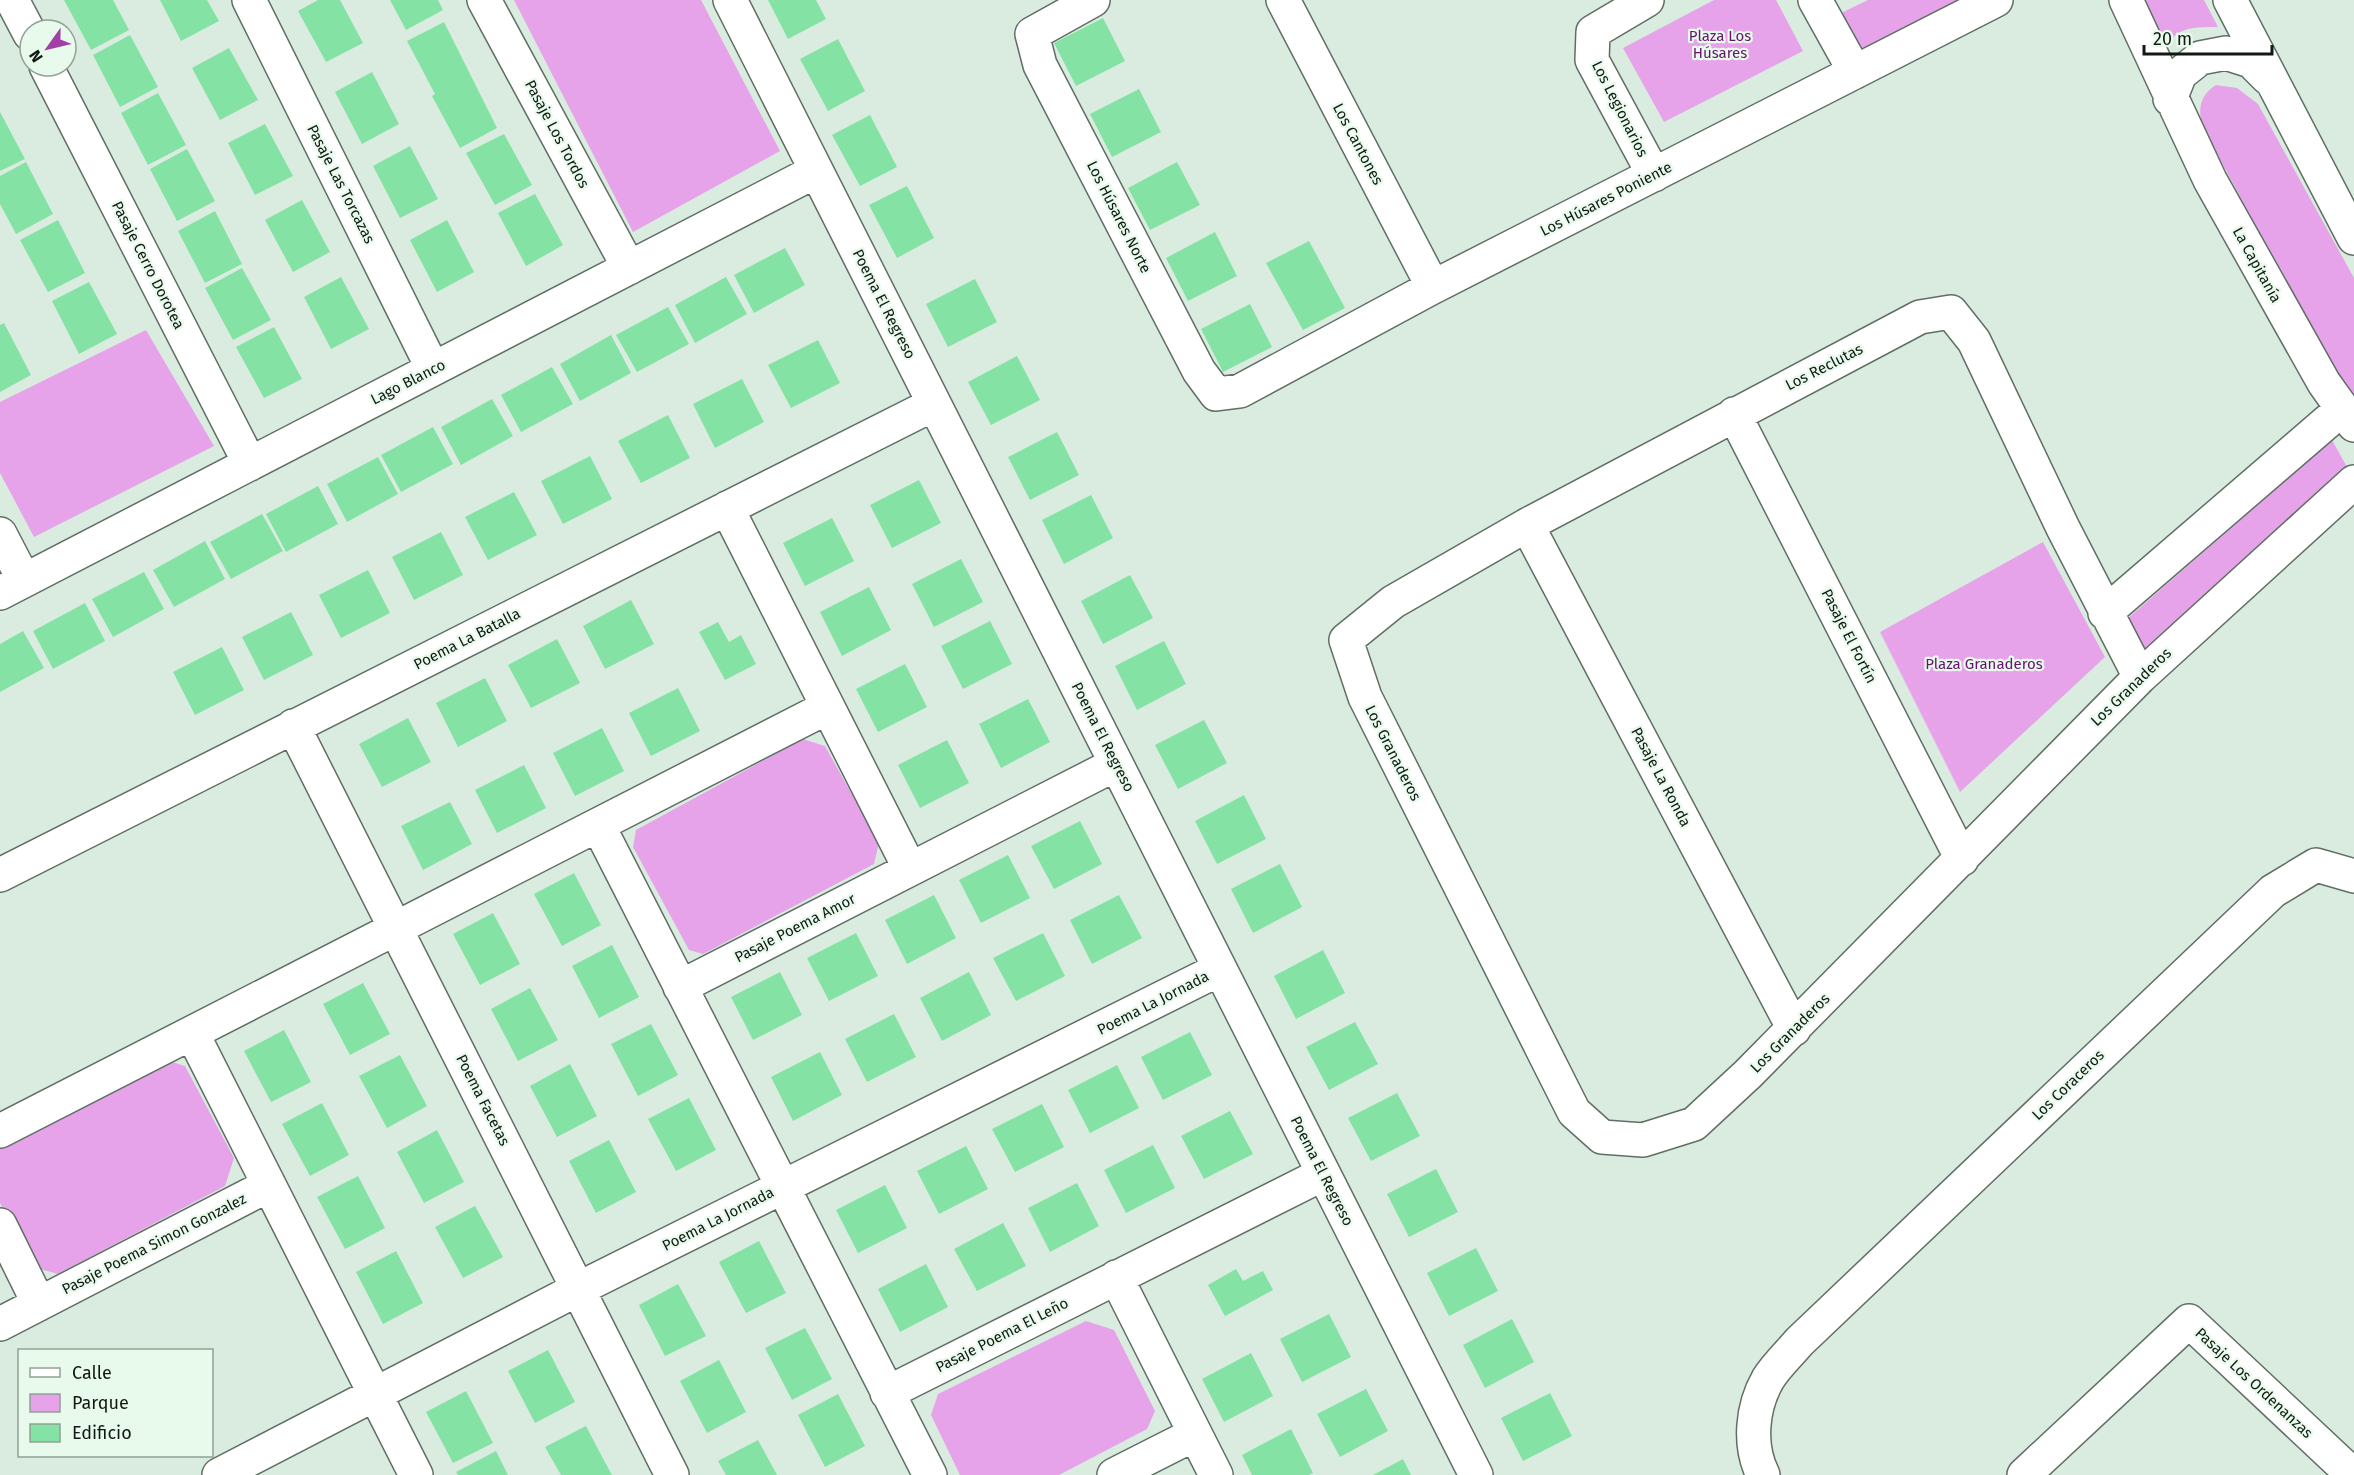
<svg xmlns="http://www.w3.org/2000/svg" width="2354" height="1475" font-family="'Fira Sans',sans-serif">
<style>
.green{fill:#e7a3e9}
.building{fill:#84e3a4}
.lines{fill:none;stroke-linecap:round;stroke-linejoin:round}
.minor-casing{stroke:#5f6f64;stroke-width:36}
.minor{stroke:#fff;stroke-width:33}
.labels{text-anchor:middle;stroke-width:4.5;stroke-linejoin:round;paint-order:stroke}
.park-label{font-size:15px;fill:#68126d;stroke:#e8faec}
.street-label{font-size:15px;fill:#121813;stroke:#e8faec}
</style>
<rect width="100%" height="100%" fill="#daecdf"/>
<path class="green" d="M 514,0 L 701,0 L 780,151 L 633,232 Z
M 1714,0 L 1776,0 L 1803,51 L 1664,122 L 1623,48 Z
M 1868,0 L 1968,0 L 1864,53 L 1839,14 Z
M 2136,0 L 2204,0 L 2218,27 C 2189,27 2175,27 2161,54 Z
M 2216,85 L 2237,88 L 2258,104 L 2354,278 L 2354,400 L 2342,386 L 2202,126 C 2198,108 2200,95 2216,85 Z
M 146,330 L 214,446 L 34,537 L 0,473 L 0,402 Z
M 2332,440 L 2347,467 L 2145,653 L 2127,619 Z
M 2043,542 L 2105,657 L 1960,792 L 1880,632 Z
M 803,739 L 825,746 L 879,843 L 874,864 L 703,954 L 689,950 L 633,847 L 636,830 Z
M 162,1059 L 185,1066 L 234,1158 L 225,1186 L 58,1274 L 33,1267 L 0,1203 L 0,1145 Z
M 1086,1321 L 1114,1330 L 1155,1411 L 1147,1429 L 1059,1475 L 960,1475 L 931,1415 L 938,1394 Z"/>
<path class="building" d="M 64,0 L 113,0 L 129,30 L 91,50 Z
M 160,0 L 207,0 L 219,21 L 181,41 Z
M 318,0 L 340,0 L 363,43 L 326,62 L 298,11 Z
M 390,0 L 438,0 L 443,10 L 406,30 Z
M 768,0 L 816,0 L 826,19 L 788,39 Z
M 1103,18 L 1125,61 L 1076,86 L 1054,43 Z
M 444,22 L 497,128 L 460,148 L 432,96 L 435,94 L 407,41 Z
M 130,35 L 158,87 L 120,107 L 93,55 Z
M 838,39 L 865,91 L 828,111 L 800,59 Z
M 229,48 L 258,100 L 220,120 L 192,68 Z
M 372,72 L 399,124 L 362,144 L 335,92 Z
M 1139,89 L 1161,132 L 1112,157 L 1090,114 Z
M 158,93 L 186,145 L 148,165 L 121,113 Z
M 0,112 L 25,159 L 0,171 Z
M 870,115 L 897,167 L 860,186 L 832,135 Z
M 265,124 L 293,176 L 255,195 L 228,143 Z
M 504,134 L 532,185 L 495,205 L 466,153 Z
M 410,146 L 438,199 L 400,218 L 373,166 Z
M 187,149 L 215,201 L 177,221 L 150,169 Z
M 26,162 L 53,214 L 16,234 L 0,204 L 0,176 Z
M 1177,162 L 1200,205 L 1150,230 L 1128,188 Z
M 907,186 L 934,238 L 897,258 L 869,205 Z
M 535,194 L 563,245 L 526,266 L 498,213 Z
M 302,200 L 330,252 L 293,272 L 265,220 Z
M 215,211 L 242,264 L 205,283 L 178,231 Z
M 58,220 L 85,273 L 48,292 L 20,240 Z
M 447,220 L 474,272 L 437,292 L 410,240 Z
M 1215,232 L 1237,276 L 1188,301 L 1166,258 Z
M 1309,241 L 1345,308 L 1303,330 L 1266,263 Z
M 785,248 L 805,285 L 754,313 L 734,275 Z
M 242,268 L 271,320 L 233,340 L 205,288 Z
M 341,277 L 369,329 L 331,349 L 304,297 Z
M 726,277 L 747,314 L 695,343 L 675,305 Z
M 975,279 L 997,322 L 948,347 L 926,304 Z
M 89,282 L 117,334 L 79,354 L 52,301 Z
M 1250,304 L 1272,347 L 1223,372 L 1201,329 Z
M 668,307 L 689,344 L 637,372 L 616,335 Z
M 4,323 L 31,375 L 0,392 L 0,325 Z
M 274,327 L 302,379 L 264,398 L 236,347 Z
M 611,335 L 631,373 L 580,401 L 560,364 Z
M 818,340 L 840,383 L 791,408 L 768,365 Z
M 1017,356 L 1040,400 L 991,425 L 968,382 Z
M 552,367 L 573,404 L 521,432 L 501,395 Z
M 742,379 L 764,422 L 715,448 L 693,404 Z
M 492,399 L 513,436 L 461,465 L 441,427 Z
M 668,415 L 690,458 L 641,483 L 618,441 Z
M 433,427 L 453,464 L 401,492 L 381,455 Z
M 1057,432 L 1079,475 L 1030,500 L 1008,457 Z
M 590,456 L 612,499 L 563,524 L 541,481 Z
M 378,457 L 398,494 L 347,522 L 327,484 Z
M 919,480 L 941,523 L 892,548 L 870,505 Z
M 318,486 L 338,524 L 286,552 L 266,514 Z
M 514,492 L 537,535 L 488,560 L 465,517 Z
M 1091,495 L 1113,538 L 1064,564 L 1042,520 Z
M 262,514 L 283,551 L 231,579 L 210,542 Z
M 832,518 L 854,561 L 805,586 L 783,543 Z
M 441,532 L 463,575 L 414,600 L 392,557 Z
M 205,541 L 225,579 L 174,607 L 153,570 Z
M 961,559 L 983,602 L 934,627 L 912,584 Z
M 368,570 L 390,613 L 341,638 L 319,595 Z
M 144,572 L 164,609 L 113,637 L 92,599 Z
M 1130,575 L 1153,618 L 1103,644 L 1081,601 Z
M 869,587 L 891,630 L 842,656 L 820,612 Z
M 631,600 L 654,644 L 605,669 L 583,626 Z
M 85,603 L 105,641 L 53,669 L 33,631 Z
M 291,612 L 313,655 L 264,680 L 242,637 Z
M 990,621 L 1012,664 L 963,689 L 941,646 Z
M 718,622 L 729,642 L 741,635 L 756,664 L 725,680 L 699,632 Z
M 23,631 L 44,668 L 0,692 L 0,644 Z
M 557,639 L 580,683 L 531,708 L 508,665 Z
M 1164,641 L 1186,684 L 1137,710 L 1115,666 Z
M 222,647 L 244,690 L 195,715 L 173,672 Z
M 905,664 L 927,707 L 878,732 L 856,689 Z
M 485,678 L 507,721 L 458,747 L 436,703 Z
M 678,688 L 700,731 L 651,756 L 629,713 Z
M 1028,699 L 1050,742 L 1001,768 L 979,724 Z
M 408,718 L 431,762 L 382,787 L 359,744 Z
M 1204,720 L 1227,763 L 1178,789 L 1155,745 Z
M 602,728 L 624,771 L 575,796 L 553,753 Z
M 947,740 L 969,783 L 920,808 L 898,765 Z
M 524,765 L 546,808 L 497,833 L 475,790 Z
M 1244,795 L 1266,839 L 1217,864 L 1195,821 Z
M 450,802 L 472,844 L 423,870 L 401,826 Z
M 1080,821 L 1102,864 L 1054,889 L 1031,846 Z
M 1008,855 L 1030,898 L 981,923 L 959,880 Z
M 1280,864 L 1302,907 L 1253,933 L 1231,889 Z
M 574,873 L 601,925 L 562,946 L 534,894 Z
M 934,895 L 956,938 L 907,964 L 885,920 Z
M 1119,895 L 1142,938 L 1092,964 L 1070,920 Z
M 493,913 L 520,964 L 480,985 L 453,934 Z
M 856,933 L 878,976 L 829,1001 L 807,958 Z
M 1043,933 L 1065,976 L 1016,1001 L 993,958 Z
M 612,945 L 639,997 L 599,1018 L 572,966 Z
M 1323,950 L 1345,993 L 1296,1019 L 1274,976 Z
M 780,972 L 802,1015 L 753,1040 L 731,997 Z
M 969,972 L 991,1015 L 942,1041 L 920,998 Z
M 363,983 L 390,1034 L 350,1055 L 323,1004 Z
M 530,988 L 558,1040 L 518,1061 L 491,1009 Z
M 894,1014 L 916,1057 L 867,1082 L 845,1039 Z
M 1355,1022 L 1378,1064 L 1329,1090 L 1306,1047 Z
M 651,1024 L 678,1075 L 638,1096 L 611,1044 Z
M 284,1030 L 311,1082 L 271,1102 L 244,1051 Z
M 1190,1032 L 1212,1075 L 1163,1100 L 1141,1057 Z
M 820,1052 L 842,1095 L 793,1121 L 771,1077 Z
M 400,1055 L 427,1106 L 387,1128 L 359,1076 Z
M 570,1064 L 597,1116 L 557,1137 L 530,1086 Z
M 1117,1065 L 1139,1108 L 1090,1133 L 1068,1090 Z
M 1397,1093 L 1420,1136 L 1371,1161 L 1348,1118 Z
M 689,1098 L 716,1150 L 676,1171 L 648,1119 Z
M 322,1103 L 349,1155 L 310,1176 L 282,1124 Z
M 1042,1104 L 1064,1147 L 1015,1172 L 992,1129 Z
M 1230,1111 L 1253,1154 L 1204,1179 L 1181,1136 Z
M 437,1130 L 464,1182 L 424,1203 L 397,1152 Z
M 609,1140 L 636,1192 L 596,1213 L 569,1161 Z
M 1153,1145 L 1175,1188 L 1126,1213 L 1104,1170 Z
M 966,1146 L 988,1189 L 939,1214 L 917,1171 Z
M 1436,1169 L 1458,1212 L 1409,1237 L 1387,1194 Z
M 358,1176 L 385,1228 L 345,1249 L 317,1197 Z
M 1077,1183 L 1099,1226 L 1050,1252 L 1028,1208 Z
M 885,1185 L 907,1228 L 858,1253 L 836,1210 Z
M 475,1206 L 503,1257 L 463,1278 L 435,1227 Z
M 1003,1223 L 1026,1266 L 977,1291 L 954,1249 Z
M 759,1241 L 786,1293 L 746,1313 L 719,1262 Z
M 1476,1248 L 1498,1291 L 1449,1316 L 1427,1273 Z
M 396,1251 L 423,1303 L 383,1324 L 356,1272 Z
M 926,1264 L 948,1307 L 900,1332 L 878,1289 Z
M 1236,1269 L 1243,1281 L 1263,1271 L 1273,1290 L 1225,1316 L 1208,1285 Z
M 678,1284 L 706,1336 L 665,1356 L 639,1305 Z
M 1329,1314 L 1351,1357 L 1302,1382 L 1280,1339 Z
M 1512,1319 L 1534,1362 L 1485,1388 L 1463,1345 Z
M 805,1328 L 832,1379 L 792,1400 L 765,1348 Z
M 548,1350 L 575,1402 L 535,1423 L 508,1371 Z
M 1251,1353 L 1273,1396 L 1224,1422 L 1202,1379 Z
M 719,1360 L 746,1412 L 707,1433 L 680,1381 Z
M 1366,1389 L 1388,1431 L 1340,1457 L 1317,1414 Z
M 466,1391 L 493,1443 L 453,1463 L 426,1412 Z
M 1550,1393 L 1572,1436 L 1523,1461 L 1501,1418 Z
M 838,1394 L 865,1446 L 825,1467 L 798,1415 Z
M 586,1426 L 599,1451 L 612,1475 L 561,1475 L 545,1447 Z
M 1291,1429 L 1313,1473 L 1309,1475 L 1252,1475 L 1242,1455 Z
M 758,1440 L 777,1475 L 726,1475 L 718,1461 Z
M 496,1451 L 508,1475 L 458,1475 L 456,1472 Z
M 1403,1459 L 1411,1475 L 1373,1475 Z"/>
<g class="lines">
<g class="minor-casing">
<path id="minor" d="M 12,0 L 30,34
M 249,0 L 433,369
M 484,0 L 629,268
M 730,0 L 1476,1475
M 1093,0 L 1032,34 L 1040,65 L 1199,371 L 1216,394 L 1240,391 L 1433,287 L 1996,0
M 1283,0 L 1433,287
M 1647,0 L 1593,32 L 1592,60 L 1654,175
M 1815,0 L 1855,72
M 2126,0 L 2210,180 L 2324,383 L 2354,425
M 2230,0 L 2354,238
M 46,66 L 250,464
M 2170,99 L 2180,74 L 2200,58 L 2226,53 L 2251,61 L 2268,78
M 1734,414 L 1962,859
M 727,508 L 910,869
M 1527,525 L 1794,1029
M 0,534 L 24,580
M 0,593 L 816,171
M 2105,613 L 2342,409
M 2140,677 L 2063,528 L 1974,341 L 1951,312 L 1920,317 L 1527,525 L 1393,602 L 1346,640 L 1365,697 L 1574,1112 L 1602,1137 L 1643,1140 L 1694,1124 L 1748,1074 L 2140,677 L 2354,482
M 293,726 L 672,1475
M 598,825 L 930,1475
M 0,875 L 934,404
M 680,987 L 1116,764
M 192,1033 L 416,1475
M 0,1131 L 828,707
M 0,1225 L 39,1304
M 1116,1277 L 1216,1475
M 0,1324 L 269,1185
M 887,1393 L 1323,1174
M 219,1475 L 578,1289 L 1220,969
M 1114,1475 L 1195,1434
M 1763,1475 C 1748,1445 1752,1407 1768,1379 C 1776,1366 1789,1354 1799,1342 L 2273,891 L 2316,865 L 2354,876
M 2024,1475 L 2189,1321 L 2353,1475"/>
</g>
<use href="#minor" class="minor"/>
</g>
<g class="labels">
<g class="park-label">
<text x="1720" y="41">Plaza Los<tspan x="1720" dy="17">Húsares</tspan></text>
<text x="1984" y="669">Plaza Granaderos</text>
</g>
<g class="street-label">
<text transform="translate(1620 109) rotate(63)" y="5">Los Legionarios</text>
<text transform="translate(557 134) rotate(62)" y="5">Pasaje Los Tordos</text>
<text transform="translate(1358 144) rotate(62)" y="5">Los Cantones</text>
<text transform="translate(341 184) rotate(63)" y="5">Pasaje Las Torcazas</text>
<text transform="translate(1606 199) rotate(-27)" y="5">Los Húsares Poniente</text>
<text transform="translate(1119 217) rotate(63)" y="5">Los Húsares Norte</text>
<text transform="translate(148 265) rotate(63)" y="5">Pasaje Cerro Dorotea</text>
<text transform="translate(2257 265) rotate(61)" y="5">La Capitanía</text>
<text transform="translate(884 304) rotate(63)" y="5">Poema El Regreso</text>
<text transform="translate(1824 367) rotate(-27)" y="5">Los Reclutas</text>
<text transform="translate(408 382) rotate(-27)" y="5">Lago Blanco</text>
<text transform="translate(1849 636) rotate(63)" y="5">Pasaje El Fortín</text>
<text transform="translate(467 639) rotate(-27)" y="5">Poema La Batalla</text>
<text transform="translate(2131 687) rotate(-44)" y="5">Los Granaderos</text>
<text transform="translate(1103 737) rotate(63)" y="5">Poema El Regreso</text>
<text transform="translate(1393 753) rotate(63)" y="5">Los Granaderos</text>
<text transform="translate(1661 777) rotate(62)" y="5">Pasaje La Ronda</text>
<text transform="translate(795 928) rotate(-27)" y="5">Pasaje Poema Amor</text>
<text transform="translate(1153 1003) rotate(-27)" y="5">Poema La Jornada</text>
<text transform="translate(1790 1033) rotate(-45)" y="5">Los Granaderos</text>
<text transform="translate(2068 1085) rotate(-44)" y="5">Los Coraceros</text>
<text transform="translate(483 1100) rotate(63)" y="5">Poema Facetas</text>
<text transform="translate(1322 1171) rotate(63)" y="5">Poema El Regreso</text>
<text transform="translate(718 1219) rotate(-27)" y="5">Poema La Jornada</text>
<text transform="translate(154 1244) rotate(-27)" y="5">Pasaje Poema Simon Gonzalez</text>
<text transform="translate(1002 1335) rotate(-27)" y="5">Pasaje Poema El Leño</text>
<text transform="translate(2254 1383) rotate(43)" y="5">Pasaje Los Ordenanzas</text>
</g>
</g>
<rect x="18" y="1349" width="195" height="108" fill="#e8faec" stroke="#92a095" stroke-width="1.5"/>
<rect x="30" y="1368" width="30" height="9" fill="#ffffff" stroke="#92a095" stroke-width="1.5"/>
<text x="72" y="1379" font-size="18" fill="#121813">Calle</text>
<rect x="30" y="1394" width="30" height="18" fill="#e7a3e9" stroke="#92a095" stroke-width="1.5"/>
<text x="72" y="1409" font-size="18" fill="#121813">Parque</text>
<rect x="30" y="1424" width="30" height="18" fill="#84e3a4" stroke="#92a095" stroke-width="1.5"/>
<text x="72" y="1439" font-size="18" fill="#121813">Edificio</text>
<g transform="translate(48 48) rotate(236)"><circle r="28" fill="#e8faec" stroke="#92a095" stroke-width="1.5"/>
<path d="M0-4.5L10 22L0 15L-10 22Z" fill="#a240a7"/>
<text y="-9" font-size="16" font-weight="bold" text-anchor="middle" fill="#121813">N</text>
</g>
<path d="M2144 45v9h128v-9" fill="none" stroke="#121813" stroke-width="3"/>
<text x="2153" y="45" font-size="18" fill="#121813" stroke="#e8faec" stroke-width="4.5" paint-order="stroke">20 m</text>
</svg>
